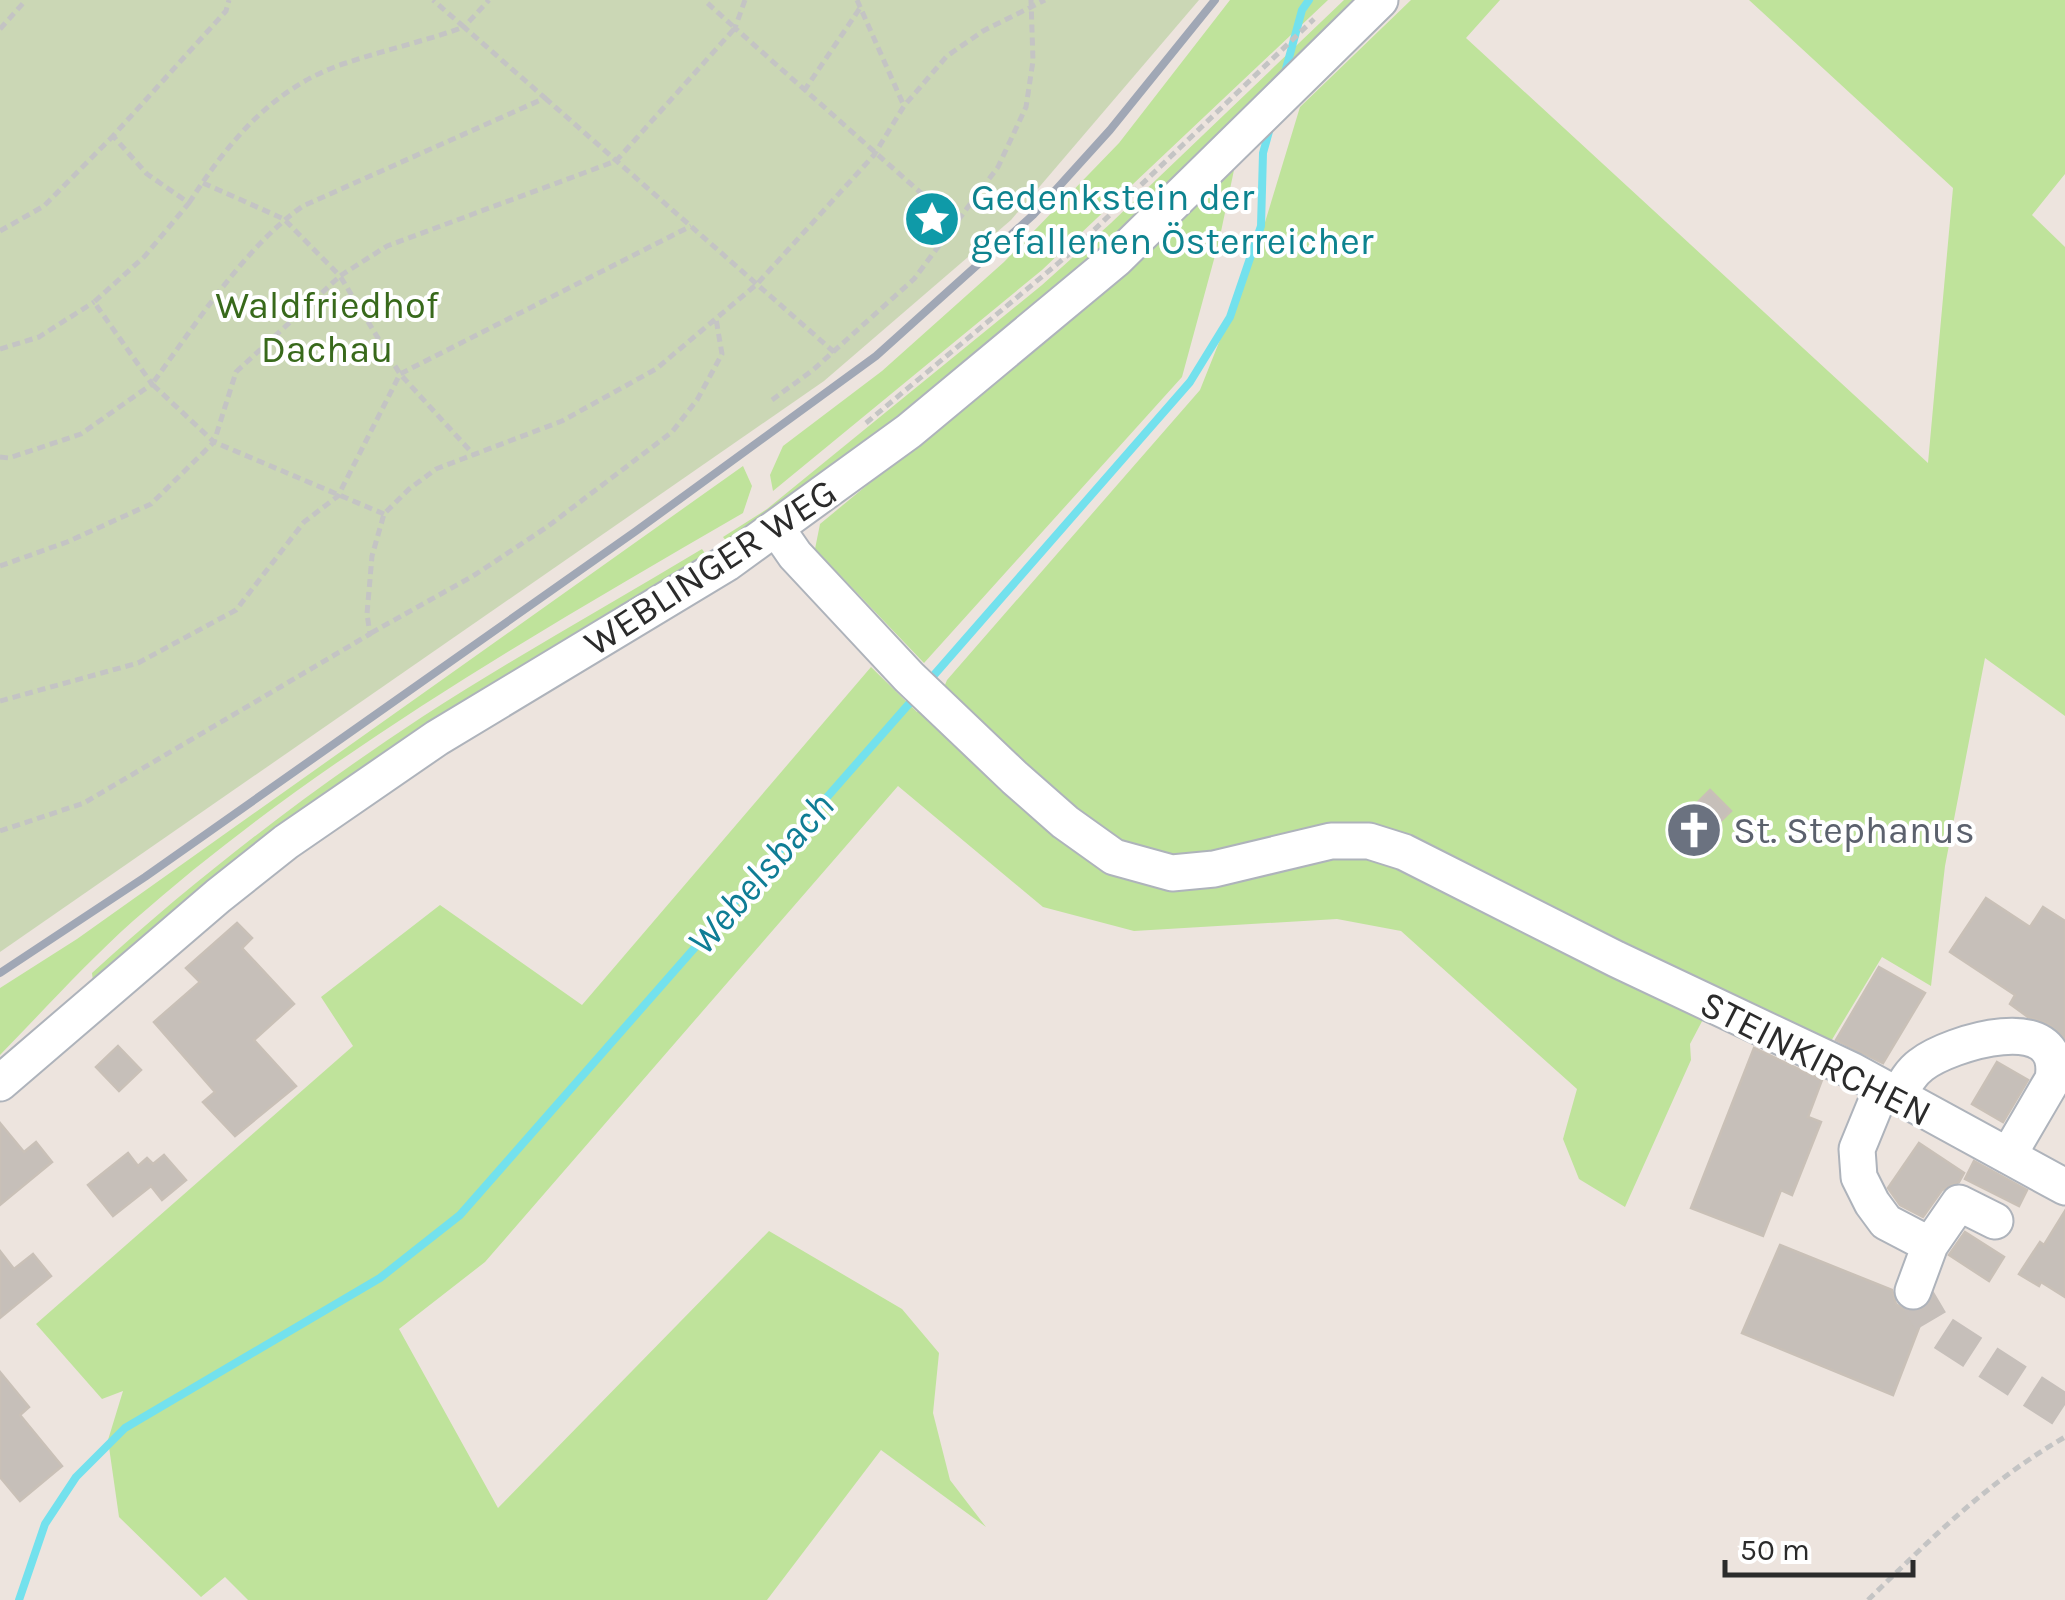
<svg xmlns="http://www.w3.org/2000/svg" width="2065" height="1600" font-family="Karla,sans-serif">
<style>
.green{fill:#bfe39b}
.cemetery{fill:#cbd7b5}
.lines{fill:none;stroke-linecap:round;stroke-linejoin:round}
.stream{stroke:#73e1ed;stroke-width:8}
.building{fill:#c6bfb9;stroke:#c9c0b7;stroke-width:2.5}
.minor-tunnel{stroke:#c6bfba;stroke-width:35;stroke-dasharray:35 18;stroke-linecap:butt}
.minor-casing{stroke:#aeb3bb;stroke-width:39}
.path{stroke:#c4c4c4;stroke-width:5;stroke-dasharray:8 5;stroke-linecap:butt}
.minor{stroke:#fff;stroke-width:35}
.rail{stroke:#a0a7b5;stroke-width:8}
.labels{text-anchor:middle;stroke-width:8;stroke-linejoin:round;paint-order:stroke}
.culture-label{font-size:38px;fill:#0d838f;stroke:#fff;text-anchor:start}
.park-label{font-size:38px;fill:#38691b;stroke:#fff}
.street-label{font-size:38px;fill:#2b2b2b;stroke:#fff}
.worship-label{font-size:38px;fill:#5b616d;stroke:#fff;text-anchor:start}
.water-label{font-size:40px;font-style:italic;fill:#0f7d95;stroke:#fff}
</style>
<rect width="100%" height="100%" fill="#ede4de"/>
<path class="green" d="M 1230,0 L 1328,0 L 1042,270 L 773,491 L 770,475 L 783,446 L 882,371 L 1004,262 L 1119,143 Z
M 1344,0 L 1364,0 L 1087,268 L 936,394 L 727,542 L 723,537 L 767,509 L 1042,285 L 1111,223 Z
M 1411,0 L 1500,0 L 1466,38 L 1928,463 L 1953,188 L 1749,0 L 2065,0 L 2065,174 L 2032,215 L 2065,247 L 2065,716 L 1985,658 L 1945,866 L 1931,986 L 1882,957 L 1819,1061 L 1708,1010 L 1690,1044 L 1691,1060 L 1625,1207 L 1579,1179 L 1563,1139 L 1577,1089 L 1401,931 L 1337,919 L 1134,931 L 1043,907 L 898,786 L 485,1262 L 399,1329 L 498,1508 L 769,1231 L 902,1309 L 939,1353 L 933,1413 L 950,1480 L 986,1527 L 881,1450 L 767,1600 L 248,1600 L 225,1577 L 201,1597 L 119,1517 L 108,1440 L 123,1391 L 102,1399 L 36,1324 L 353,1046 L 321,997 L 440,905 L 582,1005 L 871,667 L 917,712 L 940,697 L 947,680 L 1200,390 L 1259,242 L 1300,107 Z
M 1234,170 L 1219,241 L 1182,377 L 924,663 L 815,549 L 820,524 L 1125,272 Z
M 743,466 L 752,486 L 743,513 C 533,635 316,759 133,921 C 86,963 44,1010 0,1055 L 0,988 L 77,939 Z
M 702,549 L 706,555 L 93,981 L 92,973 C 195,879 305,794 422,717 C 513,658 609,605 702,549 Z"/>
<path class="cemetery" d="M 0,0 L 1199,0 L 1011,220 L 824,381 L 0,952 Z"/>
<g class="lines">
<path class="stream" d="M 1284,76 L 1302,10 L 1309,0
M 927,683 L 1190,382 L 1230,317 L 1261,226 L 1263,153 L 1270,128
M 19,1600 L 45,1524 L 76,1477 L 125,1428 L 380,1278 L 460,1215 L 915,697"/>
</g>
<path class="building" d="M 1710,790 L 1731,811 L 1693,848 L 1691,845 L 1685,851 L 1671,837 L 1684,824 L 1680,820 Z
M 1986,898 L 2030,927 L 2043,907 L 2065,921 L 2065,1039 L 2049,1024 L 2028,1017 L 2010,1004 L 2015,995 L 1950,952 Z
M 237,923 L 252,938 L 242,948 L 294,1004 L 254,1040 L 296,1086 L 235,1136 L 203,1102 L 215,1092 L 154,1022 L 200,982 L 186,968 Z
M 1879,967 L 1925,993 L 1883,1063 L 1836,1040 Z
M 118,1046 L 141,1070 L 119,1091 L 96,1067 Z
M 1754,1048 L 1822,1080 L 1808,1117 L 1821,1122 L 1792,1195 L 1781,1190 L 1763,1236 L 1691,1208 Z
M 1997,1062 L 2028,1080 L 2003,1122 L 1972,1104 Z
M 0,1123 L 24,1152 L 36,1142 L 52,1162 L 0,1205 Z
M 1919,1143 L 1964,1173 L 1959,1182 L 1942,1190 L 1923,1217 L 1900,1205 L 1888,1188 Z
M 128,1153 L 138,1166 L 147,1158 L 153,1164 L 164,1155 L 186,1180 L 162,1200 L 151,1186 L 113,1216 L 88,1185 Z
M 1974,1161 L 2027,1190 L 2019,1206 L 1965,1179 Z
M 2065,1211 L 2065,1297 L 2041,1282 L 2039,1286 L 2019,1274 L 2040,1242 L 2044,1245 Z
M 1965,1232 L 2004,1257 L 1989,1281 L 1949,1255 Z
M 1780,1245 L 1892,1290 L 1896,1304 L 1905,1310 L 1916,1312 L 1927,1307 L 1893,1395 L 1742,1333 Z
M 0,1251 L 14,1269 L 33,1254 L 51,1276 L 0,1318 Z
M 0,1372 L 29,1407 L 20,1415 L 62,1466 L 20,1501 L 0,1477 Z"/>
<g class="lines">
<path class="minor-tunnel" d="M 1913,1291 L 1935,1328 L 2065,1412"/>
<g class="minor-casing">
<path id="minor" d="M 777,529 L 795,555 L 909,677 L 1015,778 L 1065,822 L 1114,857 L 1172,873 L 1214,869 L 1331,841 L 1369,841 L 1404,852 L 1616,959 L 1853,1071 L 2065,1187
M 0,1083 L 218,896 L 286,842 L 437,738 L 727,563 L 909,431 L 1116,259 L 1380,0
M 1882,1088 L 1857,1149 L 1859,1177 L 1872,1203 L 1886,1222 L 1930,1245
M 1898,1096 C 1904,1085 1910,1073 1921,1065 C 1949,1043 2065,1007 2053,1079 L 2008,1156
M 1913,1291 L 1930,1245 L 1959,1203 L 1995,1221"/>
</g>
<path class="path" d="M 745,0 L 735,28 L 957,225
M 857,0 L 904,106
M 0,29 L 26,0
M 804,91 L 860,8
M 545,98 L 834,352
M 203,183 L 284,219 L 340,276 L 387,246 L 616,161 L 735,28 L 704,0
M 189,203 C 228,142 274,86 346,63 C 385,50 425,41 464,27 L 433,0
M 0,231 L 44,206 L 113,136
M 0,349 L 39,337 L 94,302
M 772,400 L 813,370 L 914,279 L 998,167 L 1026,107 L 1033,61 L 1031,0
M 866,423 L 1068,255 L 1314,19
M 0,457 L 9,458 L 81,434 L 152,384 L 94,302 L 144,257 L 189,203 L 147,174 L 113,136 L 226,11 L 229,0
M 384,514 L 214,442 L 152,384 C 194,327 245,246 303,206 L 545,98 L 464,27 L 489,0
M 0,566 L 67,542 L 151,504 L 214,442 L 236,372 L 340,276 L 400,374 L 474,455
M 371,633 L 473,576 L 547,527 L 672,432 L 697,400 L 722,354 L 716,319
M 0,701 L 138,663 L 236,610 L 304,522 L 338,496 L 400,374 L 691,226
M 0,831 L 84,803 L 370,634 L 367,614 L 372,556 L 384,514 L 409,489 L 436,469 L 562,421 L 656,369 L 757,284 L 874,155 L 904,106 L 947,56 L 983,31 L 1045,0
M 1868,1600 C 1933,1537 1986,1483 2065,1437"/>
<use href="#minor" class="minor"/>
<path class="rail" d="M 0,973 L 145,877 L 636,531 L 876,356 L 1033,215 L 1110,130 L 1215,0"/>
</g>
<defs>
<g id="sight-disc" transform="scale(2.875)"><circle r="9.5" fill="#0f9aa8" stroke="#fff"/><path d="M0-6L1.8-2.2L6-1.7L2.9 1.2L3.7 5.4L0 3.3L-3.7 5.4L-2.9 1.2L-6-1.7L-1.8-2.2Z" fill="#fff"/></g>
<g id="church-disc" transform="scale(2.875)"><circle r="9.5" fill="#6b7280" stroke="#fff"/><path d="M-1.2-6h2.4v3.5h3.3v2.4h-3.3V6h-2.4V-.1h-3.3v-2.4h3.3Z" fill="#fff"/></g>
</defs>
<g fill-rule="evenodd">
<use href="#sight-disc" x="932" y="219"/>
<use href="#church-disc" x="1694" y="830"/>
</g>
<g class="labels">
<g class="culture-label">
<text x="971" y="210">Gedenkstein der<tspan x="971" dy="44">gefallenen Österreicher</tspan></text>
</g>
<g class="park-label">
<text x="327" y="318">Waldfriedhof<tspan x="327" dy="44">Dachau</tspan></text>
</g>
<g class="street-label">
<text transform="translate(710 567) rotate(-33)" y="13">WEBLINGER WEG</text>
<text transform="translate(1816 1058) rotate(27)" y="13">STEINKIRCHEN</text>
</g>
<g class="worship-label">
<text x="1733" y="843">St. Stephanus</text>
</g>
<g class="water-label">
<text transform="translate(760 873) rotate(-49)" y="14">Webelsbach</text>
</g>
</g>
<path d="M1725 1560v15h188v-15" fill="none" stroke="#2b2b2b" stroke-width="5"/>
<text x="1740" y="1560" font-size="30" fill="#2b2b2b" stroke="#ffffff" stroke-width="8" paint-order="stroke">50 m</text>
</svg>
